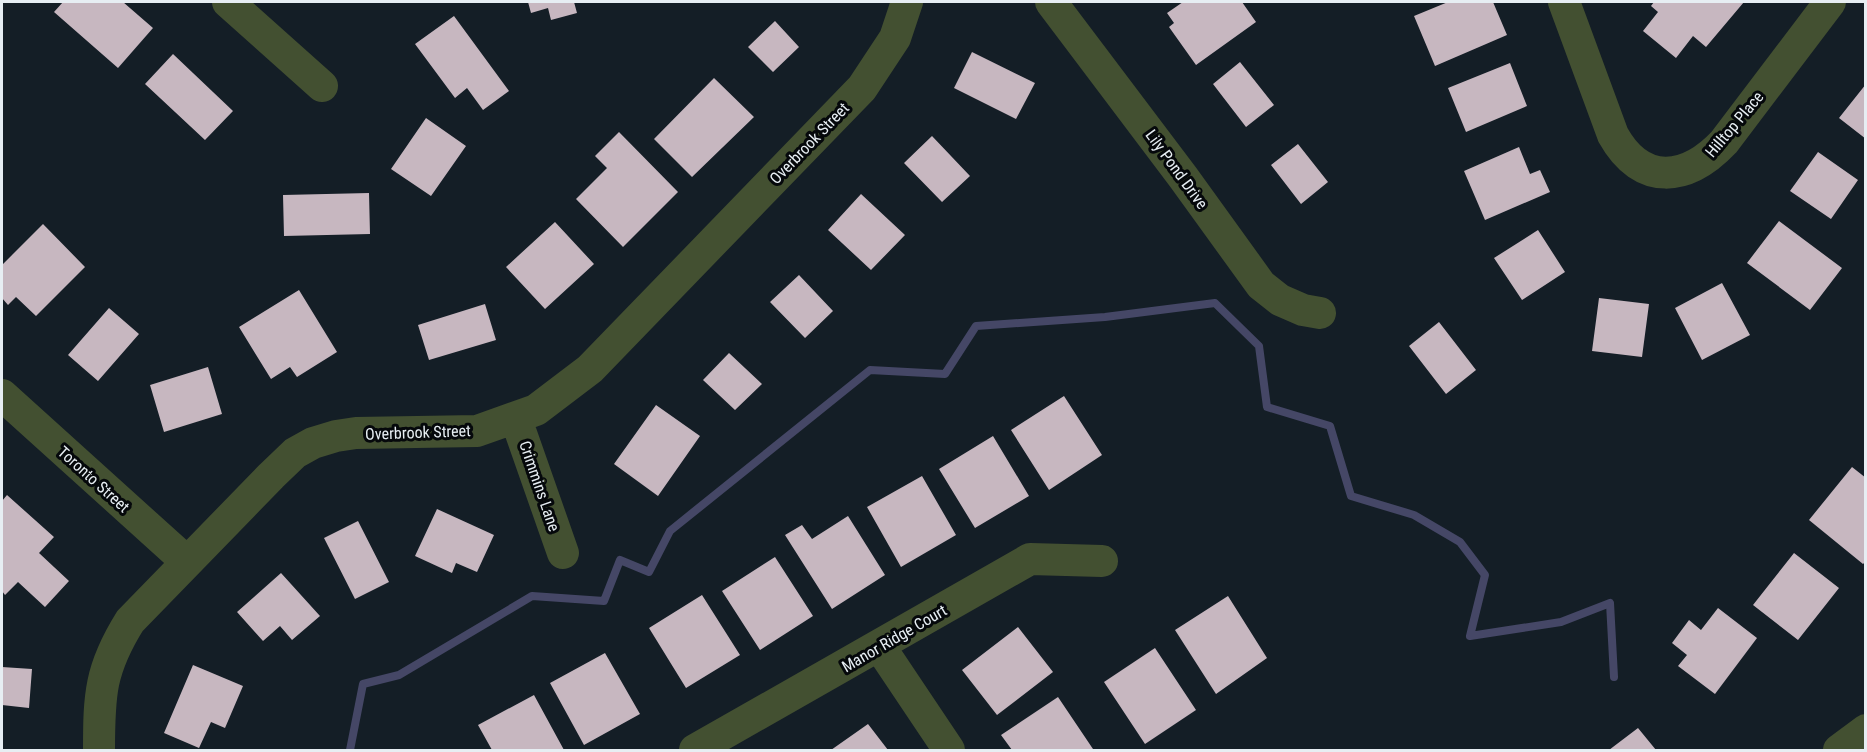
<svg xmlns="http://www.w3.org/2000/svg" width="1867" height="752" font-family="'Roboto Condensed',sans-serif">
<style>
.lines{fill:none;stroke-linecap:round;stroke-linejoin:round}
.stream{stroke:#454766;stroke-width:8}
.building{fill:#c7b7c0}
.street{stroke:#435031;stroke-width:32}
.labels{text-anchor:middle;stroke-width:6;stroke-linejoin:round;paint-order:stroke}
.street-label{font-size:16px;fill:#e7eef3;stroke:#05080b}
</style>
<rect width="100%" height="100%" fill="#141e26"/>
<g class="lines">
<path class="stream" d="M 350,750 L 363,684 L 399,675 L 532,596 L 604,601 L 620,560 L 649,572 L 670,531 L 870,370 L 945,374 L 976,326 L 1105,317 L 1215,303 L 1259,346 L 1267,407 L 1330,426 L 1351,496 L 1414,515 L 1460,542 L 1485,575 L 1470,636 L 1561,622 L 1610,603 L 1614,677"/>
</g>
<path class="building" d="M 63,2 L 123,2 L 153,28 L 118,68 L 54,12 Z
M 528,2 L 574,2 L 577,13 L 551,20 L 548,8 L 531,13 Z
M 1183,2 L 1242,2 L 1256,22 L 1196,65 L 1169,27 L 1174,23 L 1167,13 Z
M 1448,2 L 1493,2 L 1507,35 L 1435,66 L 1414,16 Z
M 1654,2 L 1744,2 L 1706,47 L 1693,36 L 1676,58 L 1643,31 L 1658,12 L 1651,6 Z
M 454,16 L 509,91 L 483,110 L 467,88 L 455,98 L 415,44 Z
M 775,21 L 799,47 L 773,72 L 748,47 Z
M 972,52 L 1035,83 L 1016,119 L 954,88 Z
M 173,54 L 233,111 L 205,140 L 145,84 Z
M 1240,62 L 1274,105 L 1246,127 L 1213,84 Z
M 1510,63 L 1527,106 L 1466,132 L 1448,88 Z
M 714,78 L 754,117 L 692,177 L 654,139 Z
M 1866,84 L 1866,139 L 1839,118 Z
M 426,118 L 466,146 L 431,196 L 391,169 Z
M 619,132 L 678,192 L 623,247 L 576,199 L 607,168 L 595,156 Z
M 932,136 L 970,176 L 942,202 L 904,163 Z
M 1298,144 L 1328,182 L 1301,204 L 1271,165 Z
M 1519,147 L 1530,174 L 1540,170 L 1550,192 L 1485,220 L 1464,171 Z
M 1818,152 L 1858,180 L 1831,219 L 1790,191 Z
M 369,193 L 370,234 L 284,236 L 283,195 Z
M 861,194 L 905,235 L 871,270 L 828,230 Z
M 1779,221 L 1842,268 L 1810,310 L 1747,263 Z
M 555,222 L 594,264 L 545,309 L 506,267 Z
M 43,224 L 85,267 L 36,316 L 16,297 L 8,305 L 2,298 L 2,265 Z
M 1538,230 L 1565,272 L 1522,300 L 1494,258 Z
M 799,275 L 833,311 L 805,338 L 770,302 Z
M 1722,283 L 1750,335 L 1702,360 L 1675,308 Z
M 299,290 L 337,352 L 297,377 L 290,367 L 271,379 L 239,327 Z
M 1599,298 L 1649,304 L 1642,357 L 1592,351 Z
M 485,304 L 496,340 L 429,360 L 418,325 Z
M 109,308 L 139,334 L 98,381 L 68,355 Z
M 1439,322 L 1476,370 L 1446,394 L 1409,346 Z
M 729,353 L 762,384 L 735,410 L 703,380 Z
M 208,367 L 222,414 L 164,432 L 150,385 Z
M 1064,396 L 1102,455 L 1049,490 L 1011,430 Z
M 656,405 L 700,436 L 658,496 L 614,464 Z
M 993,436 L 1029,496 L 975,528 L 939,469 Z
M 1852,467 L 1866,478 L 1866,561 L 1863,564 L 1809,520 Z
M 922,476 L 956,535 L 901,567 L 867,507 Z
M 7,495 L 54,537 L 39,553 L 69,581 L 45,607 L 18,582 L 5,595 L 2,591 L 2,501 Z
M 437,509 L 494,535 L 477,572 L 456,563 L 452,573 L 415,556 Z
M 848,516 L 885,575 L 832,609 L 785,535 L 802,525 L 812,539 Z
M 358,521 L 389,582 L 355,599 L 324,538 Z
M 1794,553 L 1839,588 L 1798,640 L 1753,605 Z
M 775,557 L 813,616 L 760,650 L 722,591 Z
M 281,573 L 320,616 L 292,640 L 280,626 L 263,641 L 237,612 Z
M 702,595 L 740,655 L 686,688 L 649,628 Z
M 1228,596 L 1267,658 L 1216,694 L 1175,630 Z
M 1718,608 L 1757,638 L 1715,694 L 1678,666 L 1687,655 L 1672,643 L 1689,620 L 1701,630 Z
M 1018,627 L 1053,672 L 997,715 L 962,670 Z
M 1155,648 L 1196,710 L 1145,744 L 1104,682 Z
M 605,653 L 640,714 L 584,745 L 550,683 Z
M 193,665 L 243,686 L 225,728 L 211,722 L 199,748 L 164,733 Z
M 2,667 L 32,669 L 29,708 L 2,705 Z
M 534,695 L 564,750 L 492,750 L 478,725 Z
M 1058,697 L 1093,749 L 1012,750 L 1001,735 Z
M 868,724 L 888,750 L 831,750 Z
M 1638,728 L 1656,750 L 1609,750 Z"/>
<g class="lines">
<path class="street" d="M 228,2 L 322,86
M 1051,2 L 1183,177 L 1261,285 L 1280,300 L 1303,310 L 1320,313
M 1564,2 L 1613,135 C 1642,187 1687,181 1724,142 L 1830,2
M 2,395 L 187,562
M 516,419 L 563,553
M 880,647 L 949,750
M 99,750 C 99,695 100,669 130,621 L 271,476 L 295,453 L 313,443 L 336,436 L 356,433 L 477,431 L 536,410 L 590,369 L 862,88 L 895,38 L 907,2
M 695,750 L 1030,559 L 1102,561
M 1839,750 L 1866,730"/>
</g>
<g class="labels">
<g class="street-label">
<text transform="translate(1734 124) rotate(-50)" y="6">Hilltop Place</text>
<text transform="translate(809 143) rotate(-46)" y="6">Overbrook Street</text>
<text transform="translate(1177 169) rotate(54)" y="6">Lily Pond Drive</text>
<text transform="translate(418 432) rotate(-2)" y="6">Overbrook Street</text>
<text transform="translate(94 479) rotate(42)" y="6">Toronto Street</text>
<text transform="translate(540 486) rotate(71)" y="6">Crimmins Lane</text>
<text transform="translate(894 638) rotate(-30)" y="6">Manor Ridge Court</text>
</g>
</g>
<rect width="1867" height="752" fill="none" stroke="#e7eef3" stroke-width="6"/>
</svg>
